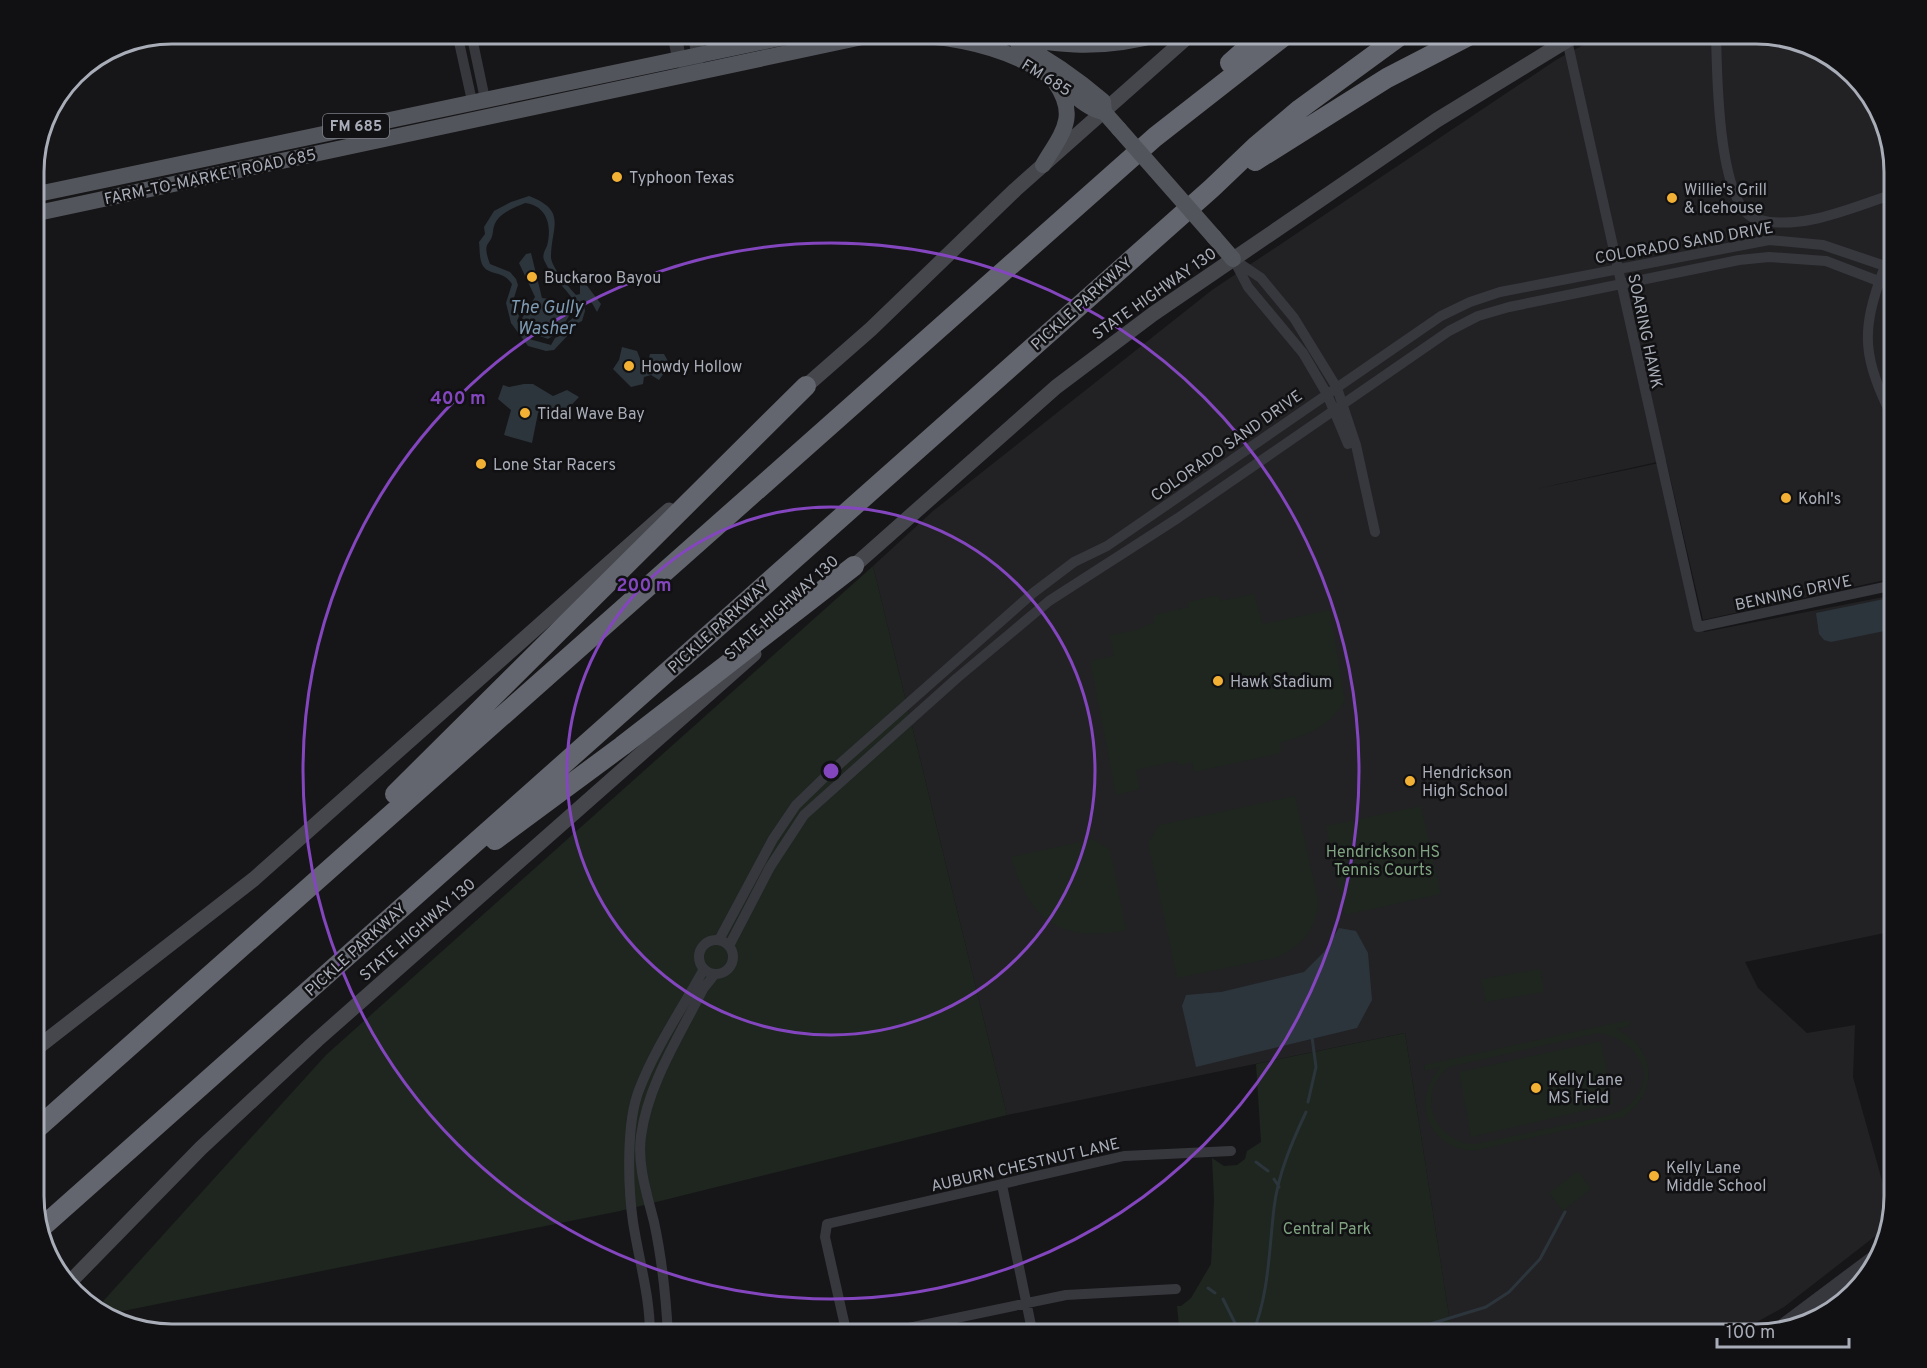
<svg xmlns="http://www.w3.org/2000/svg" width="1927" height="1368" font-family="Overpass,sans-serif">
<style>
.built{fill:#222225}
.green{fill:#1e261f;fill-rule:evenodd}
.water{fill:#2c353c;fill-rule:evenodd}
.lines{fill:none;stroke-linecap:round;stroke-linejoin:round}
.stream{stroke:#2c353c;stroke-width:3}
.minor{stroke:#37383d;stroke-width:10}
.tertiary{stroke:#37383d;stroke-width:14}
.secondary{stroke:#45474d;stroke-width:15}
.primary{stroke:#53555c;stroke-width:16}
.motorway{stroke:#63666e;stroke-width:20}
.primary-bridge{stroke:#53555c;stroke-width:16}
.ring{fill:none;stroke:#8446be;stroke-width:3}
.poi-dot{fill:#f2b134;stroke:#111113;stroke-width:2}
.labels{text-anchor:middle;stroke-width:5;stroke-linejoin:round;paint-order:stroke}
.shield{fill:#111113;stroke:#7b7e86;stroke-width:1.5}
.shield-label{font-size:15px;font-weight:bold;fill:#a8adb8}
.street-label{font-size:16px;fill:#a8adb8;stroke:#111113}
.poi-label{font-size:16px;fill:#a8adb8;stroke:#111113;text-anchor:start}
.park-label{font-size:16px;fill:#7fa381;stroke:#111113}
.water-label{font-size:18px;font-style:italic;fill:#7f9bb3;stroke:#111113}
.rim{fill:none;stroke:#a8adb8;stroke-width:3}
.centre{fill:#8446be;stroke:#111113;stroke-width:3}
.ring-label{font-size:18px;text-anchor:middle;font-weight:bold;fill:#8446be;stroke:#111113;stroke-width:5;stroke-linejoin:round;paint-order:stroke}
</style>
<rect width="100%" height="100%" fill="#161618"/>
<path class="built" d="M 1605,33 L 1756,33 L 1839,61 L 1880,110 L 1894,171 L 1894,578 L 1703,620 L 1666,460 L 1536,489 L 1664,462 L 1704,632 L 1894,595 L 1894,931 L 1745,962 L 1758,988 L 1807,1033 L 1855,1025 L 1853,1077 L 1890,1209 L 1883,1230 L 1784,1307 L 1733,1335 L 1452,1335 L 1405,1033 L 1007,1115 L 873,566 L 933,511 L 1212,290 L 1556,60 Z"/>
<path class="green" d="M 873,566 L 1007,1115 L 620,1211 L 108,1314 L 96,1309 L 326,1055 Z
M 1254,594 L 1263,624 L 1330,610 L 1345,701 C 1326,729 1311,733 1280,743 L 1281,753 L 1194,772 L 1192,763 L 1178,765 L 1176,761 L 1136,770 L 1140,789 L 1116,795 L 1090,661 L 1114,656 L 1110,635 L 1137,630 L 1154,622 L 1154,615 L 1189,607 L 1188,602 L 1218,595 L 1220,601 Z
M 1295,796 L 1317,895 C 1320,926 1304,946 1275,958 L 1177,978 L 1148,843 L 1159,825 Z
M 1421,806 L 1441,894 L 1345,915 L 1326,826 Z
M 1093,839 L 1110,850 L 1126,930 C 1061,944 1029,920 1011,857 Z
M 1540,969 L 1544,992 L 1486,1002 L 1481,979 Z
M 1629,1020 L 1630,1026 L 1616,1029 C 1657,1048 1659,1092 1623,1117 L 1473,1151 C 1427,1147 1411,1102 1440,1067 L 1425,1071 L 1424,1065 ZM 1598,1033 C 1633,1037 1661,1073 1631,1103 C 1624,1110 1615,1113 1606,1116 L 1476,1144 C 1435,1144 1414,1094 1449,1067 Z
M 1405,1033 L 1452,1335 L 1180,1335 L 1177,1306 L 1181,1306 L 1191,1298 L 1211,1264 L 1214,1200 L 1212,1158 L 1224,1166 L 1237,1165 L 1245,1159 L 1247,1151 L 1261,1142 L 1256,1064 Z
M 1601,1041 L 1613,1104 L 1471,1137 L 1459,1072 Z
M 1578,1171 L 1591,1189 L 1563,1211 L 1549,1193 Z"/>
<path class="water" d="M 529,196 C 568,211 551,227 551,257 C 551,267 569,287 576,295 L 580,294 L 580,285 L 585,283 L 601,304 L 597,312 L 592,303 L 583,300 L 585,311 L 582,321 L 572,326 L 570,333 L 554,350 L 546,351 L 528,346 L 511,323 L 506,303 L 512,284 C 503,270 490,276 483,266 C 479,259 480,250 479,242 L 485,234 L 484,227 L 494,211 L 511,202 ZM 525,203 C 548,206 552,227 547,246 C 545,250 542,255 544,260 C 552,279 570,291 579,309 L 579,313 L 568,322 L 564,334 L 555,338 L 551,345 L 529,339 L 517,321 L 519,316 L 513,301 L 518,285 L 516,279 L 510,272 L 490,264 C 481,240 491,247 493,232 C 494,215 509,210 525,203 Z
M 531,253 L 542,298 L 556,300 L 569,316 L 559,332 L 548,339 L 529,332 L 521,320 L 535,297 L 519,263 L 526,254 Z
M 622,347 L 637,351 L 644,369 L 651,367 L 648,361 L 650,354 L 664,354 L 669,363 L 664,366 L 666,370 L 659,380 L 651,375 L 644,377 L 643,384 L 631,387 L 613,369 L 619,360 Z
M 524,384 L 533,384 L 553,396 L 567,390 L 579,397 L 561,416 L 555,417 L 549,411 L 538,413 L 532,443 L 504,435 L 511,410 L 498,399 L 503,385 L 509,387 Z
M 1894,597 L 1894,629 L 1831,642 L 1824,640 L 1819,634 L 1816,613 Z
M 1339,928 L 1356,931 L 1368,953 L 1372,1000 L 1357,1028 L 1196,1067 L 1182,1006 L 1186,995 L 1221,992 L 1304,972 L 1324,952 Z"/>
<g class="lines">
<path class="stream" d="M 1308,1102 L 1316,1067 L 1312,1037
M 1256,1162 L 1268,1171
M 1274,1179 L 1279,1187
M 1208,1288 L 1215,1293
M 1223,1299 L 1241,1335
M 1252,1335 C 1269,1295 1269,1250 1274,1208 C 1278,1174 1292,1142 1306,1112
M 1394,1335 L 1486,1307 L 1509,1292 L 1540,1259 L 1565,1212"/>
<path class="minor" d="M 457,33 L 472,101
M 471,33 L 485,99
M 1716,33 C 1717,69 1717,207 1756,219 C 1801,232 1852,207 1894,194
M 1567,40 L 1698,627 L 1894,585
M 1233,259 L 1261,278 L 1294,318 L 1337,388 L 1356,445 L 1375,532
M 1235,262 L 1248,287 L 1303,353 L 1327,394 L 1348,444
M 1885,266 C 1859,334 1863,357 1894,421
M 719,940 L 773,839 L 796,805 L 826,776 L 1033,593 L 1074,562 L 1107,546 L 1441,316 L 1470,302 L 1500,292 L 1769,240 L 1823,245 L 1894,269
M699 957a17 17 0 1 1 34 0a17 17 0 1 1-34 0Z
M 729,946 L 770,867 L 804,815 L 957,678 L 1049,601 L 1178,518 L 1449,331 L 1478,316 L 1509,307 L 1739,260 L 1769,257 L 1826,261 L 1894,287
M 1002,1185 L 1033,1335
M 650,1335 C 650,1296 639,1261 633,1222 C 628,1187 626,1123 639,1090 C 655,1048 682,1009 704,969
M 668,1335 C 666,1297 662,1259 654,1222 C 647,1194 637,1165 641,1136 C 648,1084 680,1035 703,989 L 715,974
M 847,1335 L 825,1237 L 827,1224 L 1124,1156 L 1231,1151
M 875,1335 L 1066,1295 L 1176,1289"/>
<path class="tertiary" d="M 674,33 L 679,58 L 687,66
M 695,33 L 698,55 L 696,63
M 1777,1330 L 1873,1258"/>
<path class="secondary" d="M 798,393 L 871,329 L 1015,190 L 1192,33
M 846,573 L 1056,387 L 1153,314 L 1437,120 L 1579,33
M 33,1051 L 254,879 L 669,510
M 68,1284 L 201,1148 L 317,1040 L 754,654"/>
<path class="primary" d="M 997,34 C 1061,46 1100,51 1164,33
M 1018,43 C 1049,59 1076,78 1103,101 L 1104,112 L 1119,129
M 1043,165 C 1062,133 1079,117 1055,82
M 33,195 L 804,33
M 33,214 L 867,36 C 932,32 997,40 1052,77 C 1069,88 1084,109 1104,112
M 1214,237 L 1233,259"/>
<path class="motorway" d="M 1230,63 L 1264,33
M 1255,161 L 1387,78 L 1474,33
M 395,794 L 806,386
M 495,840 L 622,746 L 854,566
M 33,1132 L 1155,137 L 1288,33
M 40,1229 L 1212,188 L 1255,147 L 1300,109 L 1404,33"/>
<path class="primary-bridge" d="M 1119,129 L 1214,237"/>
</g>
<g class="ring">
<circle cx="831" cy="771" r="264"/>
<circle cx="831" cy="771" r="528"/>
</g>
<g class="poi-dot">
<circle cx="617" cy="177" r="6"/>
<circle cx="1672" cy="198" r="6"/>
<circle cx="532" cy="277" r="6"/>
<circle cx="629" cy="366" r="6"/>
<circle cx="525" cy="413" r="6"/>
<circle cx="481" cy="464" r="6"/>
<circle cx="1786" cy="498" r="6"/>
<circle cx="1218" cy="681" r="6"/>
<circle cx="1410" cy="781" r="6"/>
<circle cx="1536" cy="1088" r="6"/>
<circle cx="1654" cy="1176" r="6"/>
</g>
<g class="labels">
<rect class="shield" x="323" y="114" width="66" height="24" rx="4.5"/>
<g class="shield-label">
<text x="356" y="131">FM 685</text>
</g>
<g class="street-label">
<text transform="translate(1047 77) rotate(32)" y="6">FM 685</text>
<text transform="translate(210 176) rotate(-12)" y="6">FARM-TO-MARKET ROAD 685</text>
<text transform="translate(1684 242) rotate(-10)" y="6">COLORADO SAND DRIVE</text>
<text transform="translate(1154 293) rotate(-35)" y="6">STATE HIGHWAY 130</text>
<text transform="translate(1081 303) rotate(-42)" y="6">PICKLE PARKWAY</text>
<text transform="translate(1646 331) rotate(78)" y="6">SOARING HAWK</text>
<text transform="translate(1226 445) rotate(-35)" y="6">COLORADO SAND DRIVE</text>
<text transform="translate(1793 592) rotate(-12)" y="6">BENNING DRIVE</text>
<text transform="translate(781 607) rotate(-42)" y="6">STATE HIGHWAY 130</text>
<text transform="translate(718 626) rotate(-42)" y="6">PICKLE PARKWAY</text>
<text transform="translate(417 929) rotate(-41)" y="6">STATE HIGHWAY 130</text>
<text transform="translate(355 949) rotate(-42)" y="6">PICKLE PARKWAY</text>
<text transform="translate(1025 1164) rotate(-13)" y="6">AUBURN CHESTNUT LANE</text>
</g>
<g class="poi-label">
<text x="629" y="183">Typhoon Texas</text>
<text x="1684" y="195">Willie's Grill<tspan x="1684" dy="18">&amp; Icehouse</tspan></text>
<text x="544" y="283">Buckaroo Bayou</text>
<text x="641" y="372">Howdy Hollow</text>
<text x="537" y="419">Tidal Wave Bay</text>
<text x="493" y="470">Lone Star Racers</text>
<text x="1798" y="504">Kohl's</text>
<text x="1230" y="687">Hawk Stadium</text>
<text x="1422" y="778">Hendrickson<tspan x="1422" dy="18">High School</tspan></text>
<text x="1548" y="1085">Kelly Lane<tspan x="1548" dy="18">MS Field</tspan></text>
<text x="1666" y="1173">Kelly Lane<tspan x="1666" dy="18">Middle School</tspan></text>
</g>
<g class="park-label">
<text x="1383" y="857">Hendrickson HS<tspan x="1383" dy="18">Tennis Courts</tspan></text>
<text x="1327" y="1234">Central Park</text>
</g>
<g class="water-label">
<text x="546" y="313">The Gully<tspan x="546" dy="21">Washer</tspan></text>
</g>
</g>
<path d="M0 0H1927V1368H0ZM172 44H1756A128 128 0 0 1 1884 172V1196A128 128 0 0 1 1756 1324H172A128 128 0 0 1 44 1196V172A128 128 0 0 1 172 44Z" fill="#111113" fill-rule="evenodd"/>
<path class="rim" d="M172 44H1756A128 128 0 0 1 1884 172V1196A128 128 0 0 1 1756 1324H172A128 128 0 0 1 44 1196V172A128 128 0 0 1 172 44Z"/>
<circle cx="831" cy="771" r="9" class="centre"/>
<g class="ring-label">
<text x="458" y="404">400 m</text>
<text x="644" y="591">200 m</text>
</g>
<path d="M1717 1338v9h132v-9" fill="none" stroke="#a8adb8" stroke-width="3"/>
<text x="1726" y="1338" font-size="18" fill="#a8adb8" stroke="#111113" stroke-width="4.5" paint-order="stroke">100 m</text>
</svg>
